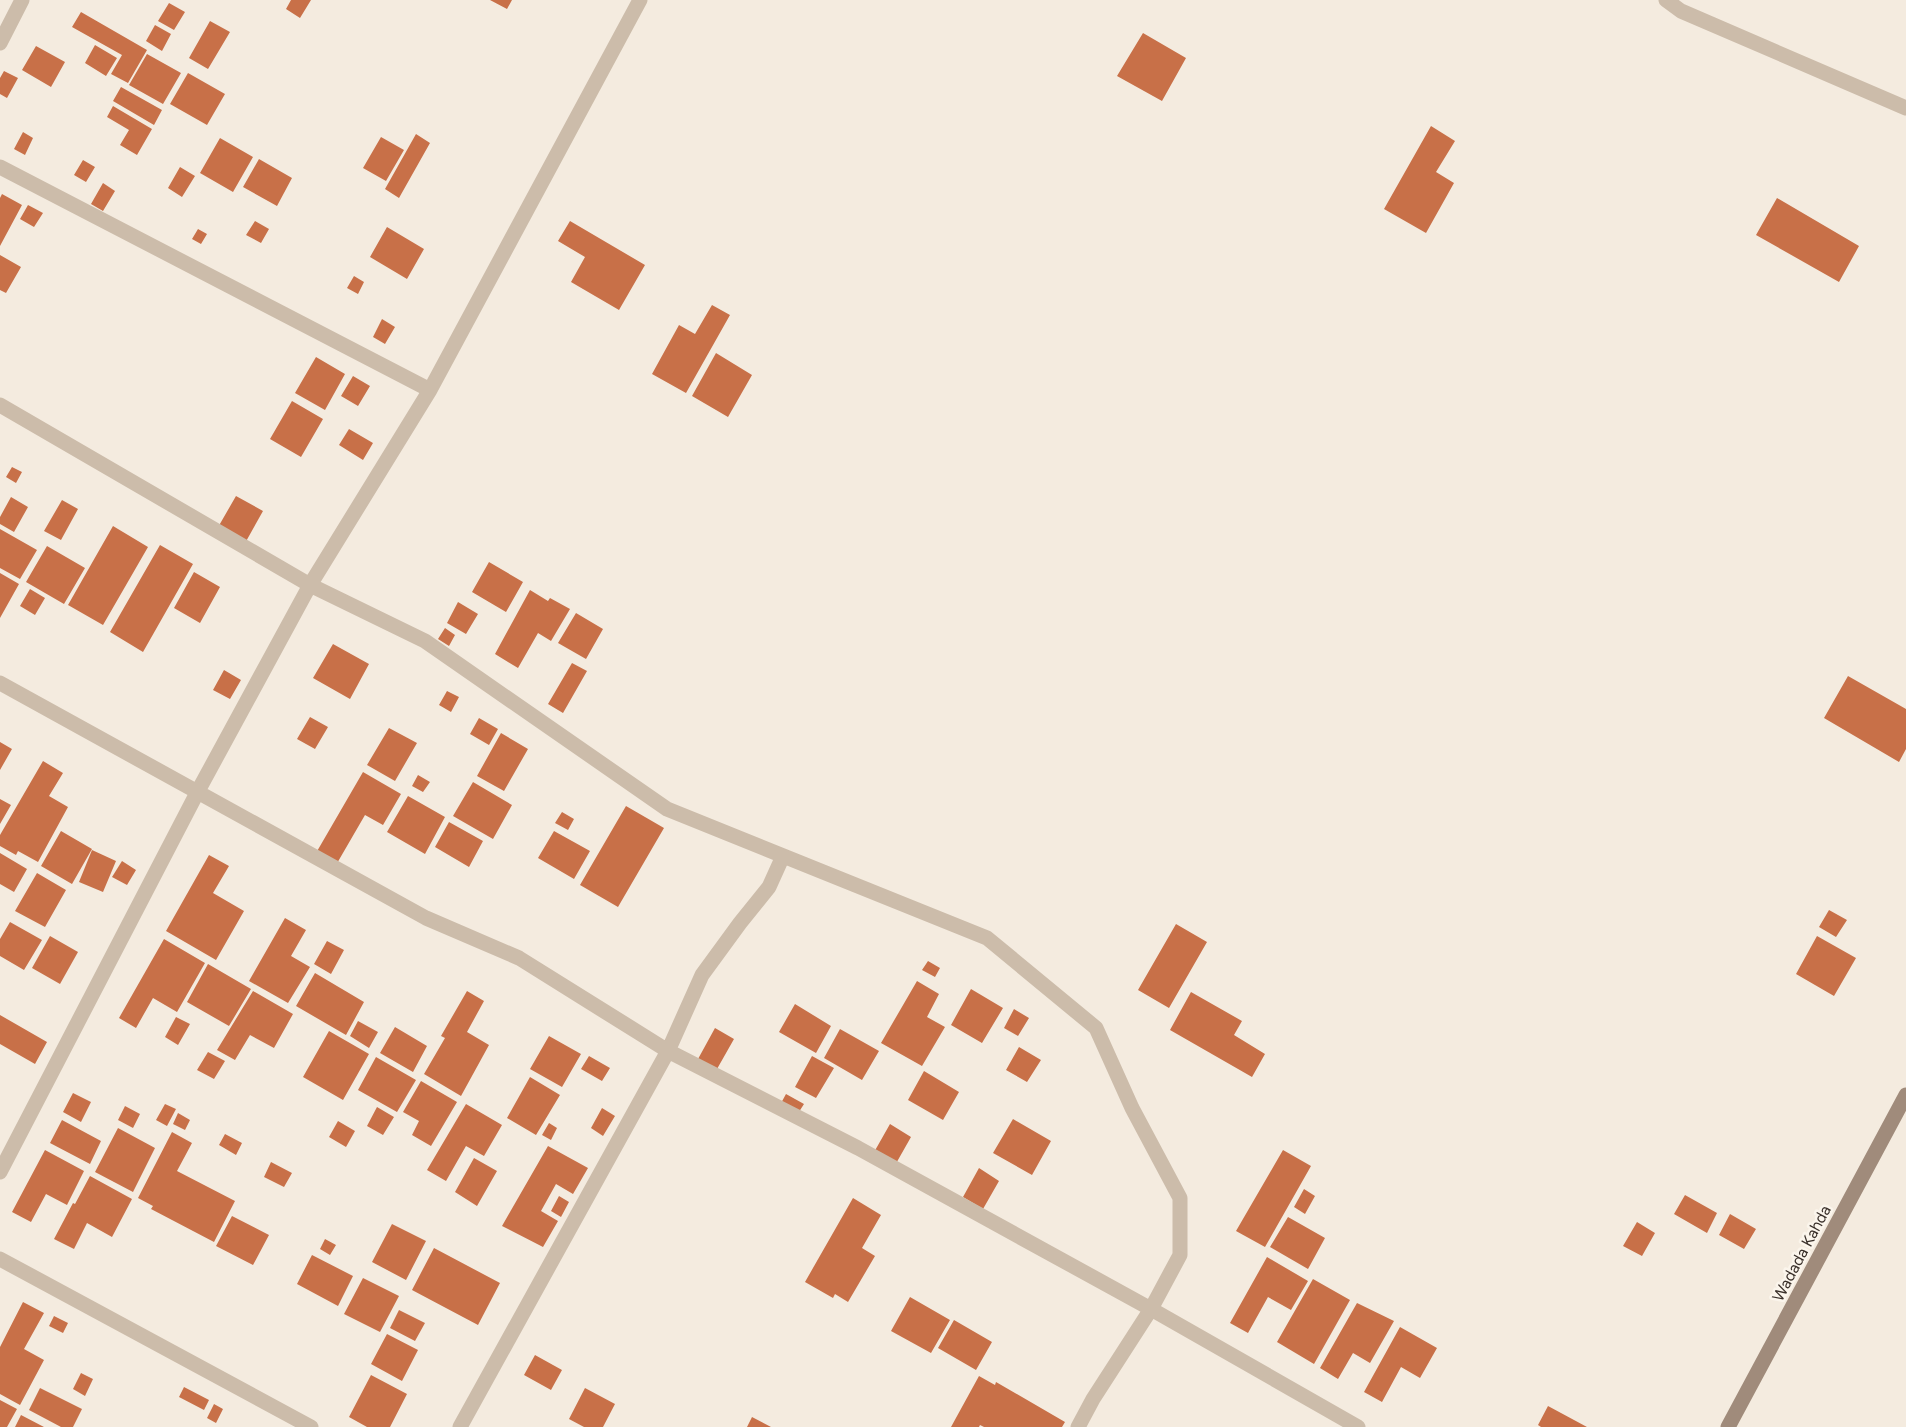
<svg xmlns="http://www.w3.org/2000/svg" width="1906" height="1427" font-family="Figtree,sans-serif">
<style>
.building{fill:#c87048}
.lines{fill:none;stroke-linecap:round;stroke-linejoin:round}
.minor{stroke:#ccbcaa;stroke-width:15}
.secondary{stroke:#a08b7b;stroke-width:15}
.labels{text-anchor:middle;stroke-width:5;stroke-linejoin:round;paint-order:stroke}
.street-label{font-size:16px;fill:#3a302a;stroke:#fbf5ec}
</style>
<rect width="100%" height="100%" fill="#f4ebdf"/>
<path class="building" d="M 291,0 L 311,0 L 300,18 L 286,9 Z
M 490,0 L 512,0 L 507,9 Z
M 169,3 L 185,12 L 174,30 L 158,21 Z
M 81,12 L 147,50 L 128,83 L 111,74 L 122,55 L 72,27 Z
M 210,21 L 230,32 L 208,69 L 189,58 Z
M 155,25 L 171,34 L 162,51 L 146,41 Z
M 1143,33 L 1186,58 L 1162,101 L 1117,76 Z
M 95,45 L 117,58 L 106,76 L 85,63 Z
M 36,46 L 65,62 L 51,87 L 22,70 Z
M 147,54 L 181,73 L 163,104 L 129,85 Z
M 4,71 L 18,78 L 7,98 L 0,94 L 0,78 Z
M 188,73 L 225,94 L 207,125 L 170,104 Z
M 121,87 L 162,110 L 154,125 L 113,101 Z
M 113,106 L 152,129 L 137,155 L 120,145 L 129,130 L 107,117 Z
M 1431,126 L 1455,141 L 1436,172 L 1454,183 L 1426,233 L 1384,209 Z
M 23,132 L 33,138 L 25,155 L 14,149 Z
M 416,134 L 430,143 L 399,198 L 385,189 Z
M 381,137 L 404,150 L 386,181 L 363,168 Z
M 220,138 L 253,157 L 233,192 L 200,173 Z
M 259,159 L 292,178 L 277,206 L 243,187 Z
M 83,160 L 95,167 L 86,182 L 74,175 Z
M 180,167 L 195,176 L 182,197 L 168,188 Z
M 103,183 L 115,191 L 103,211 L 91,204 Z
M 2,194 L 22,205 L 0,246 L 0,198 Z
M 1777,198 L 1859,246 L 1839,282 L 1756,235 Z
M 28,205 L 43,213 L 34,227 L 20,219 Z
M 255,221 L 269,229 L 261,243 L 246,235 Z
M 570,221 L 645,265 L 619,310 L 571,282 L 585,257 L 558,241 Z
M 387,227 L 424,249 L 407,279 L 370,257 Z
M 198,229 L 207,234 L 201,244 L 192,239 Z
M 0,255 L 21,267 L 6,293 L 0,290 Z
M 354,276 L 364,282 L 358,294 L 347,288 Z
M 712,305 L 730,315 L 686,393 L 652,374 L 679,325 L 695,334 Z
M 382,319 L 395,327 L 385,344 L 373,337 Z
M 716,353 L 752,375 L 728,417 L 692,396 Z
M 316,357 L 345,374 L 325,410 L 295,393 Z
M 353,376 L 370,386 L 358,406 L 341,396 Z
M 292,401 L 323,419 L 301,457 L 270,439 Z
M 349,429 L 373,443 L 363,460 L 339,445 Z
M 12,467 L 22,472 L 16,483 L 6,477 Z
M 236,496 L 263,511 L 244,545 L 217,529 Z
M 11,497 L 28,507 L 14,532 L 0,524 L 0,517 Z
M 62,500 L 78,509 L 61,540 L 44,531 Z
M 113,526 L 148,547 L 103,625 L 68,605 Z
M 0,529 L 37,550 L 20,579 L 0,568 Z
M 160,545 L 193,564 L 143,652 L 110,632 Z
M 47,546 L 85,568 L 64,604 L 26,582 Z
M 489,562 L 523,582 L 506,612 L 472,592 Z
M 194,572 L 220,587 L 200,623 L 174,608 Z
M 0,573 L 19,584 L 0,618 Z
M 30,589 L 45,598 L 35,615 L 20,606 Z
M 530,590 L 548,601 L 550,598 L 570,609 L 551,641 L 538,633 L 518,668 L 495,654 Z
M 458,602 L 478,614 L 466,634 L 447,623 Z
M 576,613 L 603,629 L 586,659 L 558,643 Z
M 445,628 L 455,635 L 449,646 L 438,639 Z
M 333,644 L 369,664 L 350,699 L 313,678 Z
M 572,663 L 587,671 L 563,713 L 548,704 Z
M 224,670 L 241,680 L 230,699 L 213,690 Z
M 1848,676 L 1906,709 L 1906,749 L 1899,762 L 1824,718 Z
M 447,691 L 459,697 L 451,712 L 439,705 Z
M 310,717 L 328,727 L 315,749 L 297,739 Z
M 479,718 L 498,729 L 489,745 L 470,734 Z
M 389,728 L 417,743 L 395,781 L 367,765 Z
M 501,733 L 528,749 L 504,791 L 477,776 Z
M 0,742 L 12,749 L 0,770 Z
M 43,761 L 63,773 L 49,796 L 68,807 L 38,862 L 18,851 L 16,855 L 0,846 L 0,835 Z
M 363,772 L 401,794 L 383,825 L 365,815 L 336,865 L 316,853 Z
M 418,775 L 430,782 L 423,792 L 412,786 Z
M 473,782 L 512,805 L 493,839 L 453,816 Z
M 408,796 L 445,817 L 425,854 L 387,832 Z
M 0,799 L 11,805 L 0,824 Z
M 626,806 L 664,828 L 618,907 L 580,885 Z
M 562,812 L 574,819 L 568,830 L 555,823 Z
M 449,822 L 483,841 L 469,867 L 435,847 Z
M 61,831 L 92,849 L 72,884 L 41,866 Z
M 554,831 L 590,851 L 574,879 L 538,858 Z
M 92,850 L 116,861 L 103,892 L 79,882 Z
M 0,853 L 27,869 L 14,892 L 0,884 Z
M 209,855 L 229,866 L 213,893 L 244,911 L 216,960 L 166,931 Z
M 122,861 L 136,870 L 127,885 L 112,877 Z
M 37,873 L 66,890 L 45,927 L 15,911 Z
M 1829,910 L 1847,920 L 1836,937 L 1819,927 Z
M 285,918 L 306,930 L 291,956 L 310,967 L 288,1003 L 249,981 Z
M 10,922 L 42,940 L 24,970 L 0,956 L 0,939 Z
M 1176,924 L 1207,942 L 1169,1008 L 1138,990 Z
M 50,936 L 78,952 L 60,984 L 32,968 Z
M 1817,936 L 1856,958 L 1834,996 L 1796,974 Z
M 164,939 L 205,963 L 177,1012 L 153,998 L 136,1028 L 119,1018 Z
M 327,941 L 344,950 L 331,974 L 314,964 Z
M 928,961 L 940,968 L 935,977 L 922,970 Z
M 208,964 L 251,989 L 229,1026 L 187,1002 Z
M 315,973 L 364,1002 L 346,1035 L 296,1006 Z
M 917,981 L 939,994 L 927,1017 L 945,1027 L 922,1066 L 881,1043 Z
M 971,989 L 1003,1008 L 982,1043 L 951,1025 Z
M 253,991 L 293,1014 L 274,1048 L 250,1035 L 235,1060 L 217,1050 Z
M 467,991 L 484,1001 L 467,1032 L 489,1045 L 461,1096 L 424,1074 L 445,1038 L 441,1036 Z
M 1191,992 L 1242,1021 L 1234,1035 L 1265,1054 L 1252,1077 L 1170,1030 Z
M 795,1004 L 831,1026 L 816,1053 L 779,1032 Z
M 1014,1009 L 1029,1018 L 1018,1036 L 1004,1028 Z
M 0,1015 L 47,1042 L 35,1064 L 0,1044 Z
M 176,1017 L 190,1024 L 178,1045 L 165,1037 Z
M 358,1021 L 378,1032 L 369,1048 L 350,1036 Z
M 395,1027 L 427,1046 L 413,1072 L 380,1053 Z
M 715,1028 L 734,1039 L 717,1069 L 698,1059 Z
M 840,1029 L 879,1051 L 862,1080 L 824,1058 Z
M 329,1031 L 369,1054 L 343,1100 L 303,1077 Z
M 549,1036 L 581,1054 L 562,1087 L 530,1069 Z
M 1019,1047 L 1041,1060 L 1027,1082 L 1006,1070 Z
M 208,1052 L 225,1061 L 214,1079 L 197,1070 Z
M 589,1056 L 610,1068 L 602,1081 L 581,1069 Z
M 812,1056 L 834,1068 L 816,1098 L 795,1087 Z
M 376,1057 L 416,1080 L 397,1112 L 358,1090 Z
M 924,1071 L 959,1092 L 943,1120 L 908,1100 Z
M 530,1077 L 560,1095 L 536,1135 L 507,1118 Z
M 421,1081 L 457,1102 L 431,1146 L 412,1135 L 419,1121 L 403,1112 Z
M 73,1093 L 91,1102 L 81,1122 L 63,1112 Z
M 786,1094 L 804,1104 L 797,1115 L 780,1105 Z
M 165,1104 L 176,1109 L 167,1126 L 156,1120 Z
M 466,1104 L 502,1125 L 484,1156 L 466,1146 L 446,1181 L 427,1170 Z
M 125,1106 L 140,1114 L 133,1128 L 118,1120 Z
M 377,1107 L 394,1117 L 383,1135 L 367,1126 Z
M 602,1108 L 615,1116 L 603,1136 L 591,1128 Z
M 178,1113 L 190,1120 L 185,1130 L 173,1124 Z
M 1013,1119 L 1051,1141 L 1032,1175 L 993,1153 Z
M 62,1120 L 101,1141 L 90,1164 L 50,1143 Z
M 338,1121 L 355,1131 L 346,1147 L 329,1137 Z
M 549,1123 L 557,1128 L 551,1140 L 542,1135 Z
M 890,1124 L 911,1137 L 894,1167 L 873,1154 Z
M 118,1128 L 155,1148 L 133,1192 L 95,1172 Z
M 172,1132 L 192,1143 L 177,1171 L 235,1201 L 214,1242 L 151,1209 L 153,1206 L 138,1198 Z
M 225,1134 L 242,1143 L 236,1155 L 219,1145 Z
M 548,1146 L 588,1168 L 573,1194 L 556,1184 L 541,1211 L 558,1221 L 543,1247 L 502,1226 Z
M 45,1150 L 84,1171 L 67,1205 L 46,1194 L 31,1222 L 12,1212 Z
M 1283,1150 L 1311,1166 L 1265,1247 L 1236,1231 Z
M 474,1158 L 497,1171 L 477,1206 L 455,1192 Z
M 271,1162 L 292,1173 L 284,1187 L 264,1177 Z
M 979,1168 L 999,1181 L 983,1209 L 963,1197 Z
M 90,1176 L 132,1199 L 112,1237 L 87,1223 L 74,1249 L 54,1239 L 73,1203 L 75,1204 Z
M 1304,1189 L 1315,1196 L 1305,1214 L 1294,1207 Z
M 1685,1195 L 1717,1213 L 1707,1233 L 1674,1214 Z
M 559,1196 L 569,1202 L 561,1217 L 551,1211 Z
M 853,1198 L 881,1215 L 862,1248 L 875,1256 L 848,1302 L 835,1294 L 833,1298 L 805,1282 Z
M 1730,1214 L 1756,1229 L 1744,1249 L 1719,1235 Z
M 232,1216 L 269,1235 L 253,1265 L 216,1246 Z
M 1288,1217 L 1325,1238 L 1308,1269 L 1270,1247 Z
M 1637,1222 L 1655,1233 L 1642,1256 L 1623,1246 Z
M 392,1224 L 426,1241 L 406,1280 L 372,1262 Z
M 325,1239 L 336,1245 L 330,1255 L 320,1249 Z
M 434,1248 L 500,1283 L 478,1325 L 412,1290 Z
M 312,1255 L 353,1276 L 338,1306 L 297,1284 Z
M 1267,1257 L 1308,1281 L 1291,1310 L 1268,1297 L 1248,1333 L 1230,1323 Z
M 363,1278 L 399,1296 L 380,1332 L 344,1314 Z
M 1313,1279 L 1350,1300 L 1314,1364 L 1277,1342 Z
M 910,1297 L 950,1320 L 931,1353 L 891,1331 Z
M 23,1302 L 44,1313 L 24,1349 L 44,1360 L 20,1405 L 0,1394 L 0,1347 Z
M 1357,1303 L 1394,1321 L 1370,1363 L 1353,1353 L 1338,1379 L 1320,1368 Z
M 399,1310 L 425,1323 L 415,1341 L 390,1328 Z
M 54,1316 L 68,1323 L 63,1333 L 49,1326 Z
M 954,1320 L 992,1342 L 976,1370 L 938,1348 Z
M 1400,1327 L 1437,1348 L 1420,1378 L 1401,1367 L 1382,1402 L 1364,1392 Z
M 387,1334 L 418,1350 L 402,1381 L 371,1364 Z
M 535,1355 L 562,1370 L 551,1390 L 524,1375 Z
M 81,1373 L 93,1379 L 85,1396 L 73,1389 Z
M 371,1375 L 407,1394 L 390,1427 L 367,1427 L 349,1417 Z
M 979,1376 L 995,1385 L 996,1382 L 1065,1422 L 1062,1427 L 984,1427 L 980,1425 L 979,1427 L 951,1427 Z
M 184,1387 L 209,1400 L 204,1410 L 179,1397 Z
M 40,1388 L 82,1409 L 73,1427 L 61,1427 L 29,1410 Z
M 585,1388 L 615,1404 L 603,1427 L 584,1427 L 569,1419 Z
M 0,1400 L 17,1409 L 7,1427 L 0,1427 Z
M 214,1404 L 223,1409 L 216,1423 L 207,1418 Z
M 1548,1406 L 1587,1427 L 1541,1427 L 1538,1425 Z
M 21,1415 L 44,1427 L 15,1427 Z
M 752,1417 L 771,1427 L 747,1427 Z"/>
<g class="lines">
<path class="minor" d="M 1666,0 L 1681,11 L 1906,108
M 0,43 L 22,0
M 0,167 L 430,390
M 0,405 L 310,585 L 425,641 L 667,809 L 987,938 L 1096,1028 L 1132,1108 L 1180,1198 L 1180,1255 L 1151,1309 L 1093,1399 L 1078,1427
M 0,683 L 426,918 L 519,958 L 668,1051 L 858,1148 L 1151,1309 L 1358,1427
M 0,1172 L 198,791 L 310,585 L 430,390 L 640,0
M 0,1259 L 311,1427
M 460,1427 L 668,1051 L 702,975 L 740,923 L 769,887 L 783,856"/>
<path class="secondary" d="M 1728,1427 L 1906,1095"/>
</g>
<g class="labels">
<g class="street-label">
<text transform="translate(1801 1253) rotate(-62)" y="6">Wadada Kahda</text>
</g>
</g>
</svg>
